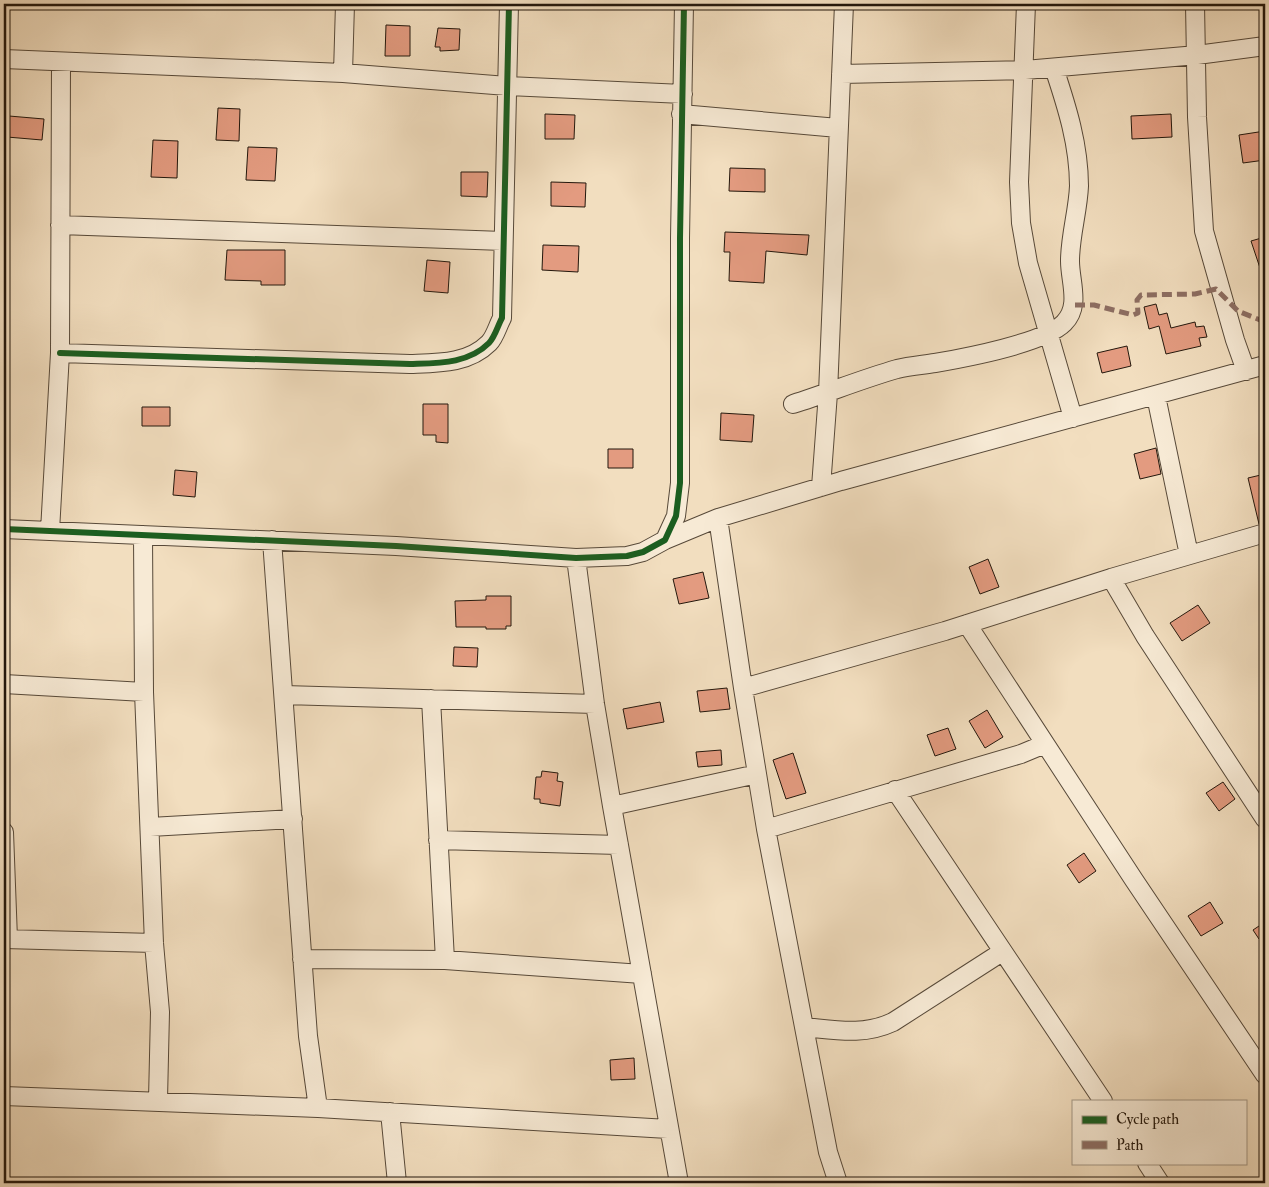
<svg xmlns="http://www.w3.org/2000/svg" width="1269" height="1187" font-family="'IM FELL Double Pica',serif">
<style>
.building{fill:#e39b80;stroke:#23170c}
.lines{fill:none;stroke-linecap:round;stroke-linejoin:round}
.minor-casing{stroke:#574939;stroke-width:20}
.minor{stroke:#f7ead5;stroke-width:18}
.quiet{stroke:#8d6e63;stroke-width:5;stroke-dasharray:10 5;stroke-linecap:butt}
.cycleway-casing{stroke:#f7ead5;stroke-width:9}
.cycleway{stroke:#1b5e20;stroke-width:6}
</style>
<rect width="100%" height="100%" fill="#f2debf"/>
<filter id="stains"><feTurbulence type="fractalNoise" baseFrequency=".004" numOctaves="4"/><feColorMatrix values="0 0 0 0 .2 0 0 0 0 .09 0 0 0 0 .02 0 0 0 .5 -.17"/></filter>
<radialGradient id="worn" r=".72"><stop offset=".6" stop-color="#630" stop-opacity="0"/><stop offset="1" stop-color="#630" stop-opacity=".3"/></radialGradient>
<path class="building" d="M 386,25 L 410,26 L 410,56 L 385,56 Z
M 438,28 L 460,29 L 459,50 L 440,51 L 440,47 L 435,47 Z
M 218,108 L 240,109 L 239,141 L 216,140 Z
M 545,114 L 575,115 L 574,139 L 545,139 Z
M 1171,114 L 1172,137 L 1132,139 L 1131,116 Z
M 9,116 L 44,119 L 42,140 L 7,137 Z
M 1265,131 L 1265,160 L 1243,163 L 1239,135 Z
M 153,140 L 178,141 L 177,178 L 151,177 Z
M 248,147 L 277,148 L 275,181 L 246,180 Z
M 730,168 L 765,169 L 765,192 L 729,191 Z
M 461,172 L 488,172 L 487,197 L 461,196 Z
M 551,182 L 586,183 L 585,207 L 551,206 Z
M 725,232 L 809,235 L 807,255 L 766,251 L 764,283 L 729,281 L 730,252 L 724,252 Z
M 1265,237 L 1265,277 L 1263,277 L 1251,241 Z
M 543,245 L 579,246 L 578,272 L 542,270 Z
M 227,250 L 285,250 L 285,285 L 261,285 L 261,281 L 225,280 Z
M 427,260 L 450,262 L 448,293 L 424,291 Z
M 1156,304 L 1159,315 L 1167,313 L 1171,328 L 1195,322 L 1196,327 L 1204,326 L 1207,337 L 1199,338 L 1201,346 L 1166,354 L 1159,326 L 1149,329 L 1144,307 Z
M 1127,346 L 1131,366 L 1102,373 L 1097,353 Z
M 423,404 L 448,404 L 448,443 L 436,442 L 436,435 L 423,435 Z
M 142,407 L 170,407 L 170,426 L 142,426 Z
M 721,413 L 754,415 L 752,442 L 720,440 Z
M 1156,448 L 1161,474 L 1140,479 L 1134,454 Z
M 608,449 L 633,449 L 633,468 L 608,468 Z
M 175,470 L 197,472 L 195,497 L 173,495 Z
M 1265,474 L 1265,523 L 1259,524 L 1248,478 Z
M 988,559 L 999,587 L 980,594 L 969,567 Z
M 703,572 L 709,598 L 679,604 L 673,579 Z
M 486,596 L 511,596 L 511,626 L 506,626 L 506,629 L 486,629 L 486,627 L 456,627 L 455,601 L 486,600 Z
M 1198,605 L 1210,623 L 1182,641 L 1170,623 Z
M 454,647 L 478,648 L 477,667 L 453,666 Z
M 727,688 L 730,709 L 700,712 L 697,691 Z
M 660,702 L 664,722 L 627,729 L 623,709 Z
M 987,710 L 1003,737 L 985,748 L 969,721 Z
M 948,728 L 956,749 L 935,756 L 927,735 Z
M 721,750 L 722,765 L 698,767 L 696,752 Z
M 793,753 L 806,793 L 786,799 L 773,760 Z
M 542,771 L 558,773 L 557,781 L 563,782 L 560,806 L 540,803 L 540,799 L 534,799 L 536,777 L 541,777 Z
M 1223,782 L 1235,799 L 1219,811 L 1206,793 Z
M 1084,853 L 1096,871 L 1079,883 L 1067,865 Z
M 1210,902 L 1223,923 L 1201,936 L 1188,916 Z
M 1265,922 L 1265,935 L 1259,939 L 1253,930 Z
M 634,1058 L 635,1079 L 611,1080 L 610,1060 Z"/>
<g class="lines">
<g class="minor-casing">
<path id="minor" d="M 1026,4 L 1019,182 L 1021,223 L 1028,263 L 1073,418
M 1195,4 L 1197,117 L 1204,231 L 1235,340 L 1246,371
M 4,59 L 343,73 L 507,86 L 683,94
M 343,73 L 345,4
M 841,74 L 1025,70 L 1197,55 L 1265,46
M 681,114 L 838,128
M 60,225 L 503,241
M 60,353 L 410,364 C 438,363 468,364 489,343 C 495,337 498,325 502,318 L 509,4
M 1156,396 L 1189,555
M 793,404 C 828,393 862,379 897,369 C 909,366 922,365 935,363 C 964,358 1044,343 1064,323 C 1081,306 1070,282 1070,261 C 1070,236 1078,211 1079,186 C 1079,145 1067,107 1054,68
M 821,487 L 828,393 L 844,4
M 718,518 L 743,688 L 766,829 L 828,1152 L 838,1183
M 4,529 L 396,546 L 576,558 L 627,556 L 643,552 L 665,540 L 676,516 L 680,483 L 680,238 L 684,4
M 50,531 L 60,353 L 61,62
M 143,535 L 144,692 L 154,943 L 160,1012 L 158,1100
M 272,540 L 308,1036 L 318,1108
M 665,540 L 718,518 L 841,481 L 1265,365
M 576,558 L 595,704 L 612,806 L 679,1183
M 1111,578 L 1145,636 L 1265,819
M 967,624 L 1134,880 L 1265,1075
M 4,684 L 144,692
M 743,688 L 945,631 L 1111,578 L 1265,533
M 284,695 L 595,704
M 431,699 L 445,960
M 895,790 L 1103,1101
M 612,806 L 757,774
M 150,827 L 293,819
M 766,829 L 1021,754 L 1045,744
M 4,832 L 8,939
M 438,840 L 619,845
M 4,939 L 154,943
M 302,959 L 445,960 L 642,974
M 804,1027 C 836,1030 863,1036 893,1022 L 1002,952
M 4,1096 L 318,1108 L 668,1129
M 390,1112 L 397,1183
M 1147,1163 L 1160,1183"/>
</g>
<use href="#minor" class="minor"/>
<path class="quiet" d="M 1075,305 L 1094,305 L 1133,315 L 1138,313 L 1137,300 L 1141,295 L 1195,294 L 1216,289 L 1238,311 L 1265,322"/>
<g class="cycleway-casing">
<path id="cycleway" d="M 60,353 L 410,364 C 438,363 468,364 489,343 C 495,337 498,325 502,318 L 509,4
M 4,529 L 396,546 L 576,558 L 627,556 L 643,552 L 665,540 L 676,516 L 680,483 L 680,238 L 684,4"/>
</g>
<use href="#cycleway" class="cycleway"/>
</g>
<rect width="1269" height="1187" fill="none" stroke="#f2debf" stroke-width="20"/>
<rect x="5" y="5" width="1259" height="1177" fill="none" stroke="#23170c" stroke-width="2.5"/>
<rect x="10" y="10" width="1249" height="1167" fill="none" stroke="#23170c"/>
<rect x="1072" y="1100" width="175" height="65" fill="#f7ead5" stroke="#a29685"/>
<rect x="1082" y="1116" width="25" height="8" fill="#1b5e20" stroke="#a29685"/>
<text x="1116" y="1124" font-size="15" fill="#23170c">Cycle path</text>
<rect x="1082" y="1141" width="25" height="8" fill="#8d6e63" stroke="#a29685"/>
<text x="1116" y="1150" font-size="15" fill="#23170c">Path</text>
<rect width="100%" height="100%" filter="url(#stains)"/>
<rect width="100%" height="100%" fill="url(#worn)"/>
</svg>
